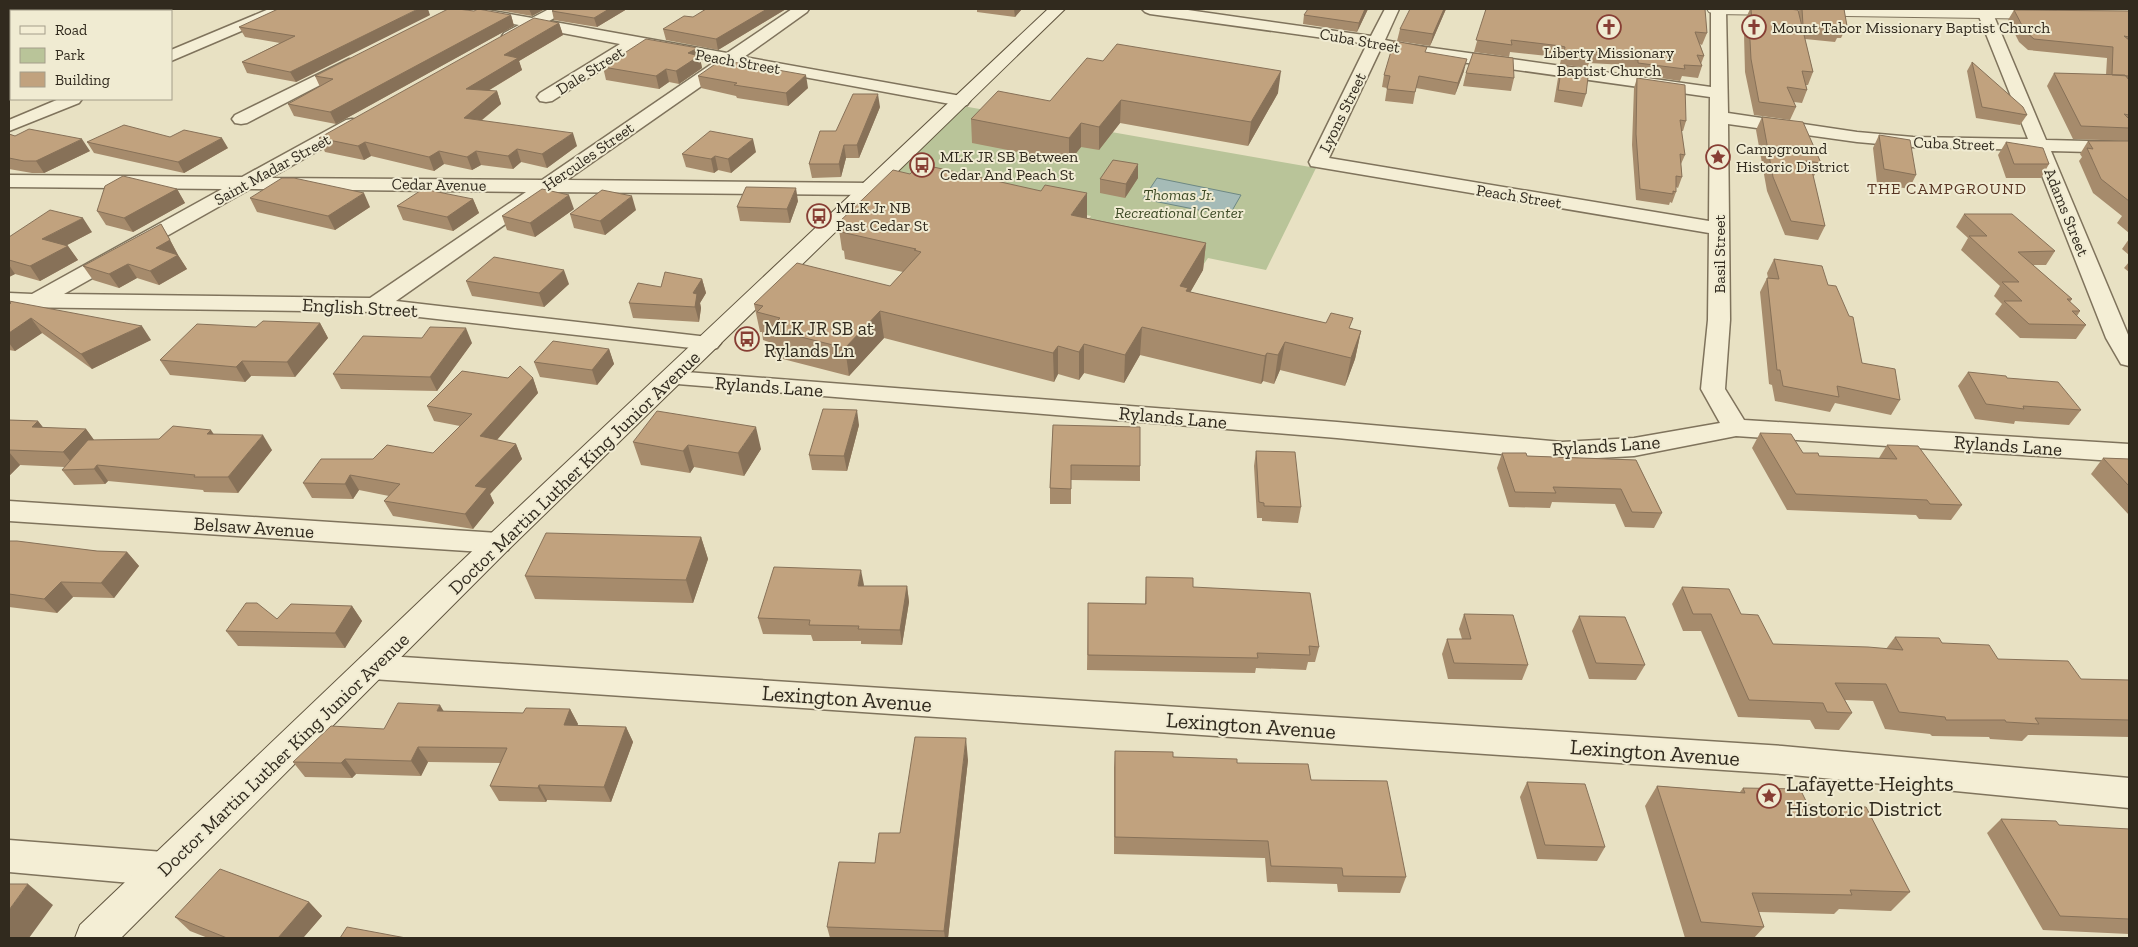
<svg xmlns="http://www.w3.org/2000/svg" width="2138" height="947" font-family="'Zilla Slab',serif">
<style>
.green{fill:#b9c499}
.water{fill:#a5bbb7;stroke:#6d8884}
.lines{fill:none;stroke-linecap:round;stroke-linejoin:round}
.minor-casing{stroke:#7f735c;stroke-width:3}
.tertiary-casing{stroke:#7f735c;stroke-width:2}
.secondary-casing{stroke:#61553f;stroke-width:2}
.minor{fill:#f4eed5;fill-rule:evenodd}
.tertiary{fill:#f4eed5;fill-rule:evenodd}
.secondary{fill:#f4eed5;fill-rule:evenodd}
.wall{fill:#a68b6c}
.shaded-wall{fill:#877158}
.building{fill:#c1a27e;stroke:#877158}
.labels{text-anchor:middle;stroke-width:4;stroke-linejoin:round;paint-order:stroke}
.far-poi-label{font-size:16px;fill:#312a1e;stroke:#f0ebd2;text-anchor:start}
.far-street-label{font-size:16px;fill:#312a1e;stroke:#f0ebd2}
.far-neighbourhood-label{font-size:16px;letter-spacing:1px;fill:#583523;stroke:#f0ebd2}
.far-park-label{font-size:16px;font-style:italic;fill:#3e4b27;stroke:#f0ebd2}
.street-label{font-size:19px;fill:#312a1e;stroke:#f0ebd2}
.poi-label{font-size:19px;fill:#312a1e;stroke:#f0ebd2;text-anchor:start}
.near-street-label{font-size:22px;fill:#312a1e;stroke:#f0ebd2}
.near-poi-label{font-size:22px;fill:#312a1e;stroke:#f0ebd2;text-anchor:start}
</style>
<rect width="100%" height="100%" fill="#e8e1c3"/>
<path class="green" d="M 957,105 L 1316,168 L 1266,270 L 1208,258 L 1201,268 L 1073,241 L 1091,216 L 887,172 Z"/>
<path class="water" d="M 1157,178 L 1241,195 L 1229,216 L 1143,199 Z"/>
<g class="lines">
<g class="minor-casing">
<path id="minor" d="M 269,9 L 289,9 L 286,12 L 171,61 L 171,50 Z
M 449,9 L 481,9 L 532,18 L 549,9 L 567,9 L 565,12 L 549,21 L 727,53 L 792,9 L 809,9 L 807,12 L 744,57 L 961,96 L 967,97 L 970,101 L 967,105 L 961,106 L 733,64 L 567,180 L 870,183 L 877,185 L 880,189 L 877,193 L 870,195 L 551,192 L 396,301 L 717,338 L 721,343 L 717,348 L 709,350 L 375,312 L 9,307 L 9,293 L 32,294 L 222,189 L 9,187 L 9,175 L 242,177 L 346,120 L 352,119 L 358,120 L 361,124 L 358,128 L 270,178 L 542,180 L 716,61 L 637,47 L 552,101 L 546,102 L 540,101 L 537,97 L 540,93 L 620,44 L 536,28 L 516,39 L 504,39 L 502,36 L 504,33 L 519,25 L 457,14 L 452,12 ZM 250,189 L 526,192 L 370,298 L 64,294 Z
M 1142,9 L 1181,9 L 1371,36 L 1385,9 L 1399,9 L 1385,40 L 1404,44 L 1711,87 L 1711,9 L 1726,9 L 1728,113 L 1857,132 L 1913,137 L 2028,139 L 1976,9 L 1991,9 L 2046,140 L 2129,142 L 2129,153 L 2051,151 L 2129,337 L 2129,366 L 2121,364 L 2106,338 L 2032,150 L 1913,147 L 1857,142 L 1728,124 L 1730,320 L 1725,389 L 1744,420 L 2129,444 L 2129,462 L 1736,436 L 1634,456 L 1562,460 L 1337,438 L 665,383 L 661,378 L 665,373 L 673,371 L 1337,422 L 1562,442 L 1634,438 L 1720,423 L 1701,389 L 1708,320 L 1709,233 L 1311,166 L 1309,162 L 1367,44 L 1150,14 L 1145,12 ZM 1381,48 L 1404,54 L 1710,97 L 1709,221 L 1329,158 Z
M 11,41 L 11,51 L 9,52 L 9,42 Z
M 349,59 L 355,61 L 357,64 L 355,67 L 247,123 L 241,124 L 235,123 L 232,119 L 235,115 Z
M 59,99 L 82,99 L 79,103 L 9,131 L 9,120 Z
M 9,501 L 498,533 L 508,536 L 512,543 L 508,550 L 498,553 L 9,521 Z
M 372,655 L 1782,746 L 2129,778 L 2129,808 L 1782,774 L 372,679 L 361,676 L 357,667 L 361,658 Z
M 9,840 L 164,852 L 177,857 L 182,869 L 177,881 L 164,886 L 9,872 Z"/>
</g>
<g class="tertiary-casing">
<path id="tertiary" d="M 1707,9 L 2019,9 L 2056,11 L 2058,14 L 2056,17 L 2050,19 L 1715,14 L 1709,12 Z"/>
</g>
<g class="secondary-casing">
<path id="secondary" d="M 1048,9 L 1065,9 L 508,550 L 121,938 L 75,938 L 80,925 L 488,536 Z"/>
</g>
<use href="#minor" class="minor"/>
<use href="#tertiary" class="tertiary"/>
<use href="#secondary" class="secondary"/>
</g>
<path class="wall" d="M 9,9 L 156,9 L 150,11 L 11,11 L 11,19 L 9,16 Z
M 498,9 L 545,9 L 532,16 L 498,10 Z
M 627,9 L 597,27 L 554,20 L 552,11 Z
M 786,9 L 718,50 L 666,40 L 663,29 L 693,17 Z
M 977,9 L 1022,9 L 1015,17 L 977,12 Z
M 1368,9 L 1357,32 L 1303,24 L 1304,15 Z
M 1446,9 L 1430,46 L 1397,41 L 1400,29 Z
M 1486,9 L 1707,33 L 1702,45 L 1700,44 L 1704,56 L 1701,64 L 1702,66 L 1698,78 L 1682,76 L 1680,81 L 1634,74 L 1634,72 L 1625,71 L 1625,65 L 1589,63 L 1587,68 L 1560,64 L 1561,59 L 1557,57 L 1510,52 L 1509,57 L 1474,52 Z
M 1750,9 L 1788,9 L 1798,12 L 1800,9 L 1844,9 L 1847,26 L 1841,38 L 1837,38 L 1835,42 L 1805,39 L 1813,72 L 1808,85 L 1806,85 L 1807,90 L 1802,103 L 1794,102 L 1796,107 L 1790,120 L 1754,115 L 1745,72 L 1744,34 L 1747,26 L 1746,18 Z
M 2014,10 L 2129,11 L 2129,141 L 2073,139 L 2047,86 L 2054,73 L 2106,75 L 2107,58 L 2028,50 L 2019,42 L 2008,20 Z
M 474,11 L 511,15 L 514,26 L 336,124 L 294,116 L 288,104 L 320,87 L 315,76 Z
M 430,15 L 296,82 L 247,73 L 242,62 L 280,43 L 245,37 L 239,27 Z
M 559,23 L 563,35 L 519,61 L 522,70 L 488,91 L 497,91 L 501,104 L 481,121 L 577,146 L 547,168 L 521,162 L 513,169 L 481,165 L 472,170 L 444,164 L 434,171 L 371,156 L 364,160 L 325,152 L 319,138 Z
M 698,48 L 702,68 L 679,84 L 669,82 L 659,89 L 606,80 L 603,67 Z
M 1426,53 L 1464,71 L 1455,95 L 1416,88 L 1413,104 L 1385,101 L 1387,88 L 1382,87 L 1384,75 Z
M 1972,62 L 2027,115 L 2020,125 L 1976,118 L 1967,71 Z
M 1562,65 L 1586,94 L 1582,107 L 1554,102 L 1558,78 Z
M 1466,73 L 1514,78 L 1511,91 L 1463,86 Z
M 698,76 L 808,88 L 788,106 L 737,98 L 736,96 L 701,88 Z
M 1637,78 L 1686,121 L 1683,131 L 1681,131 L 1685,155 L 1681,164 L 1682,177 L 1678,188 L 1676,187 L 1676,192 L 1672,203 L 1670,202 L 1669,205 L 1636,200 L 1632,145 L 1634,88 Z
M 1278,93 L 1248,146 L 1120,123 L 1099,150 L 1081,147 L 1069,162 L 972,143 L 971,119 L 1050,101 Z
M 880,107 L 859,158 L 846,158 L 841,177 L 812,178 L 809,164 L 836,131 Z
M 1762,117 L 1821,163 L 1814,176 L 1813,176 L 1825,226 L 1818,240 L 1785,235 L 1767,191 L 1756,130 Z
M 9,134 L 15,136 L 90,151 L 44,173 L 32,173 L 9,169 Z
M 1879,135 L 1916,175 L 1909,189 L 1877,183 L 1873,148 Z
M 170,137 L 228,148 L 184,173 L 94,153 L 87,142 Z
M 2088,141 L 2129,141 L 2129,233 L 2117,223 L 2122,216 L 2093,193 L 2079,161 L 2082,157 L 2080,154 Z
M 2006,142 L 2049,164 L 2041,178 L 2006,178 L 1998,155 Z
M 756,152 L 731,173 L 718,170 L 714,173 L 686,167 L 682,154 Z
M 1138,178 L 1125,198 L 1100,193 L 1100,179 Z
M 177,189 L 185,203 L 133,232 L 106,225 L 97,211 Z
M 250,198 L 370,207 L 335,230 L 257,212 Z
M 473,199 L 479,213 L 453,231 L 403,220 L 397,206 Z
M 798,201 L 790,223 L 740,221 L 737,207 Z
M 574,209 L 535,237 L 507,230 L 502,216 Z
M 636,210 L 605,235 L 574,228 L 570,214 Z
M 1964,214 L 2055,251 L 2046,265 L 2033,265 L 2072,299 L 2070,302 L 2080,311 L 2077,316 L 2086,325 L 2076,339 L 2020,338 L 1995,314 L 2002,304 L 1994,296 L 2000,286 L 1961,250 L 1968,238 L 1956,227 Z
M 1087,218 L 1206,243 L 1203,270 L 1190,292 L 1361,331 L 1355,359 L 1345,386 L 1280,370 L 1274,384 L 1263,381 L 1261,384 L 1140,355 L 1124,383 L 1084,373 L 1079,380 L 1058,374 L 1054,382 L 884,338 L 849,376 L 775,357 L 772,343 L 763,340 L 762,332 L 760,332 L 754,304 L 890,286 L 903,272 L 845,259 L 844,251 L 842,250 L 838,223 Z
M 92,232 L 67,245 L 68,246 L 78,260 L 40,281 L 15,274 L 9,277 L 9,237 Z
M 169,238 L 178,255 L 187,269 L 159,285 L 137,278 L 119,288 L 93,280 L 83,266 Z
M 2129,239 L 2129,255 L 2122,249 Z
M 1774,259 L 1828,285 L 1862,363 L 1900,400 L 1891,415 L 1835,403 L 1830,412 L 1775,401 L 1772,385 L 1769,384 L 1760,292 L 1767,278 L 1768,278 L 1767,273 Z
M 2129,262 L 2129,272 L 2124,268 Z
M 702,279 L 706,293 L 700,303 L 701,308 L 699,322 L 633,318 L 629,303 L 661,287 Z
M 466,281 L 569,284 L 544,307 L 472,296 Z
M 9,301 L 151,340 L 92,369 L 42,333 L 15,351 L 9,350 L 9,305 L 10,304 Z
M 320,323 L 328,338 L 295,377 L 251,376 L 245,382 L 170,375 L 160,360 L 256,327 Z
M 472,343 L 437,391 L 341,389 L 333,374 Z
M 609,349 L 614,364 L 597,385 L 540,377 L 534,362 Z
M 1968,372 L 2007,378 L 2081,410 L 2069,425 L 2015,421 L 2014,424 L 1975,419 L 1958,386 Z
M 508,378 L 533,378 L 538,393 L 497,440 L 516,444 L 522,459 L 490,494 L 494,503 L 473,529 L 393,516 L 384,501 L 389,496 L 359,490 L 353,499 L 312,498 L 303,483 L 373,459 L 433,453 L 460,426 L 434,421 L 427,406 Z
M 9,420 L 38,421 L 43,428 L 86,429 L 94,440 L 159,439 L 213,434 L 272,450 L 238,493 L 204,492 L 203,490 L 108,481 L 105,484 L 74,485 L 62,470 L 65,467 L 20,465 L 9,476 Z
M 859,425 L 847,471 L 812,470 L 809,455 Z
M 1053,425 L 1140,466 L 1140,481 L 1071,480 L 1071,504 L 1050,504 L 1050,488 Z
M 1760,433 L 1803,453 L 1819,456 L 1879,458 L 1887,445 L 1962,505 L 1951,520 L 1919,519 L 1916,515 L 1787,510 L 1752,448 Z
M 633,442 L 761,449 L 744,476 L 694,467 L 690,473 L 641,465 Z
M 1256,451 L 1301,507 L 1298,523 L 1262,521 L 1262,518 L 1257,518 L 1254,466 Z
M 1502,453 L 1527,456 L 1636,460 L 1662,513 L 1654,528 L 1625,527 L 1615,504 L 1552,502 L 1550,508 L 1509,507 L 1497,468 Z
M 2103,458 L 2129,459 L 2129,515 L 2091,474 Z
M 701,537 L 708,559 L 693,603 L 535,599 L 525,576 Z
M 9,541 L 97,551 L 127,552 L 139,566 L 114,598 L 73,597 L 57,613 L 9,607 Z
M 1146,577 L 1193,587 L 1319,647 L 1315,662 L 1308,662 L 1306,670 L 1256,668 L 1255,673 L 1087,670 L 1088,603 L 1145,604 Z
M 863,586 L 907,586 L 909,602 L 902,645 L 861,644 L 861,641 L 813,641 L 811,635 L 763,634 L 758,618 Z
M 1682,587 L 1741,614 L 1773,644 L 1886,649 L 1895,637 L 1942,643 L 1998,659 L 2081,679 L 2129,680 L 2129,737 L 2028,735 L 2022,741 L 1990,739 L 1989,737 L 1932,736 L 1930,734 L 1885,729 L 1873,701 L 1845,700 L 1852,713 L 1839,730 L 1815,729 L 1810,720 L 1738,717 L 1701,631 L 1683,631 L 1672,604 Z
M 352,606 L 362,621 L 345,648 L 238,646 L 226,631 L 277,619 Z
M 1464,614 L 1528,665 L 1522,680 L 1448,679 L 1442,654 L 1447,639 L 1462,639 L 1459,629 Z
M 1579,616 L 1645,665 L 1636,680 L 1589,679 L 1572,631 Z
M 570,709 L 578,724 L 577,725 L 626,727 L 633,742 L 611,802 L 547,800 L 546,802 L 499,801 L 490,786 L 501,763 L 428,762 L 421,776 L 356,774 L 352,778 L 305,777 L 293,762 L 384,729 L 444,711 L 523,713 Z
M 1115,751 L 1237,763 L 1311,780 L 1406,877 L 1400,893 L 1338,892 L 1337,884 L 1267,882 L 1265,858 L 1114,854 L 1114,768 Z
M 968,760 L 948,938 L 830,938 L 827,927 L 875,863 L 900,833 Z
M 1527,782 L 1605,847 L 1597,861 L 1537,859 L 1520,797 Z
M 1657,786 L 1740,792 L 1743,788 L 1808,805 L 1910,892 L 1891,911 L 1839,909 L 1834,914 L 1759,912 L 1764,927 L 1754,938 L 1685,938 L 1645,806 Z
M 2001,819 L 2059,825 L 2129,829 L 2129,934 L 2043,930 L 1987,833 Z
M 309,902 L 322,916 L 303,938 L 208,938 L 190,931 L 175,917 Z"/>
<path class="shaded-wall" d="M 127,9 L 156,9 L 150,11 L 120,11 Z
M 418,9 L 428,9 L 430,15 L 296,82 L 290,72 Z
M 529,9 L 545,9 L 532,16 Z
M 609,9 L 627,9 L 597,27 L 594,18 Z
M 767,9 L 786,9 L 718,50 L 716,39 Z
M 1014,9 L 1022,9 L 1015,17 Z
M 1365,9 L 1368,9 L 1357,32 L 1359,23 Z
M 1444,9 L 1446,9 L 1430,46 L 1433,34 Z
M 511,15 L 514,26 L 336,124 L 330,112 Z
M 559,23 L 563,35 L 519,61 L 522,70 L 471,101 L 466,89 L 504,55 Z
M 698,48 L 702,68 L 679,84 L 676,71 L 688,53 Z
M 1467,59 L 1464,71 L 1455,95 L 1458,83 Z
M 666,69 L 669,82 L 659,89 L 656,76 Z
M 1281,71 L 1278,93 L 1248,146 L 1251,122 Z
M 806,75 L 808,88 L 788,106 L 786,93 Z
M 497,91 L 501,104 L 468,131 L 464,118 Z
M 878,94 L 880,107 L 859,158 L 857,145 Z
M 1121,100 L 1120,123 L 1099,150 L 1099,127 Z
M 1081,123 L 1081,147 L 1069,162 L 1069,138 Z
M 573,133 L 577,146 L 547,168 L 542,154 Z
M 222,138 L 228,148 L 184,173 L 178,162 Z
M 82,139 L 90,151 L 44,173 L 36,161 Z
M 753,139 L 756,152 L 731,173 L 728,159 Z
M 365,142 L 371,156 L 364,160 L 358,146 Z
M 844,145 L 846,158 L 841,177 L 839,164 Z
M 517,149 L 521,162 L 513,169 L 508,156 Z
M 439,151 L 444,164 L 434,171 L 429,157 Z
M 476,151 L 481,165 L 472,170 L 467,157 Z
M 715,156 L 718,170 L 714,173 L 711,159 Z
M 1138,164 L 1138,178 L 1125,198 L 1126,184 Z
M 796,188 L 798,201 L 790,223 L 787,209 Z
M 177,189 L 185,203 L 133,232 L 124,218 Z
M 364,193 L 370,207 L 335,230 L 328,216 Z
M 1087,193 L 1087,220 L 1071,215 Z
M 569,195 L 574,209 L 535,237 L 530,223 Z
M 632,196 L 636,210 L 605,235 L 600,221 Z
M 473,199 L 479,213 L 453,231 L 447,217 Z
M 83,218 L 92,232 L 52,253 L 42,239 Z
M 161,224 L 169,238 L 178,255 L 156,248 Z
M 1206,243 L 1203,270 L 1187,298 L 1180,286 Z
M 68,246 L 78,260 L 40,281 L 30,266 Z
M 178,255 L 187,269 L 159,285 L 150,271 Z
M 128,264 L 137,278 L 119,288 L 109,274 Z
M 9,265 L 15,274 L 9,277 Z
M 564,270 L 569,284 L 544,307 L 539,293 Z
M 702,279 L 706,293 L 700,303 L 701,308 L 699,322 L 695,307 L 693,293 Z
M 880,311 L 884,338 L 849,376 L 845,348 Z
M 31,318 L 42,333 L 15,351 L 9,343 L 9,333 Z
M 320,323 L 328,338 L 295,377 L 287,362 Z
M 142,326 L 151,340 L 92,369 L 81,354 Z
M 1142,327 L 1140,355 L 1124,383 L 1125,355 Z
M 466,328 L 472,343 L 437,391 L 430,377 Z
M 1361,331 L 1355,359 L 1345,386 L 1351,358 Z
M 1285,342 L 1280,370 L 1274,384 L 1278,355 Z
M 1084,344 L 1084,373 L 1079,380 L 1079,352 Z
M 1058,346 L 1058,374 L 1054,382 L 1053,353 Z
M 609,349 L 614,364 L 597,385 L 592,370 Z
M 1267,353 L 1263,381 L 1261,384 L 1265,356 Z
M 242,361 L 251,376 L 245,382 L 236,367 Z
M 533,378 L 538,393 L 487,451 L 480,436 Z
M 857,410 L 859,425 L 847,471 L 844,456 Z
M 38,421 L 50,436 L 32,427 Z
M 756,427 L 761,449 L 744,476 L 738,453 Z
M 86,429 L 97,444 L 75,467 L 63,452 Z
M 211,430 L 221,445 L 207,434 Z
M 263,435 L 272,450 L 238,493 L 228,477 Z
M 516,444 L 522,459 L 490,494 L 494,503 L 473,529 L 465,514 L 475,486 Z
M 688,445 L 694,467 L 690,473 L 683,451 Z
M 9,452 L 20,465 L 9,476 Z
M 97,465 L 108,481 L 105,484 L 94,469 Z
M 350,475 L 359,490 L 353,499 L 345,484 Z
M 701,537 L 708,559 L 693,603 L 686,580 Z
M 127,552 L 139,566 L 114,598 L 101,583 Z
M 861,570 L 864,585 L 860,601 L 858,586 Z
M 61,582 L 73,597 L 57,613 L 44,599 Z
M 907,586 L 909,602 L 902,645 L 900,630 Z
M 352,606 L 362,621 L 345,648 L 335,633 Z
M 440,705 L 449,720 L 437,711 Z
M 570,709 L 578,724 L 571,740 L 564,725 Z
M 626,727 L 633,742 L 611,802 L 604,787 Z
M 966,738 L 968,760 L 948,938 L 945,938 L 944,931 Z
M 418,747 L 428,762 L 421,776 L 411,761 Z
M 345,759 L 356,774 L 352,778 L 341,763 Z
M 539,785 L 547,800 L 546,802 L 538,788 Z
M 28,884 L 53,905 L 29,938 L 9,938 L 9,910 Z
M 309,902 L 322,916 L 303,938 L 278,938 Z"/>
<path class="building" d="M 9,9 L 127,9 L 120,11 L 16,11 L 9,10 Z
M 278,9 L 418,9 L 290,72 L 242,62 L 295,36 L 239,27 Z
M 448,9 L 458,9 L 474,11 L 478,9 L 511,15 L 330,112 L 288,104 L 333,79 L 315,76 Z
M 555,9 L 609,9 L 594,18 L 552,11 Z
M 706,9 L 767,9 L 716,39 L 663,29 L 684,16 L 693,17 Z
M 1308,9 L 1365,9 L 1359,23 L 1304,15 Z
M 1410,9 L 1444,9 L 1433,34 L 1400,29 Z
M 1486,9 L 1705,9 L 1707,33 L 1695,32 L 1704,56 L 1697,55 L 1702,66 L 1684,65 L 1685,69 L 1638,63 L 1638,60 L 1629,59 L 1629,54 L 1591,52 L 1591,56 L 1564,52 L 1565,47 L 1561,46 L 1511,40 L 1512,45 L 1476,40 Z
M 1751,9 L 1788,9 L 1798,10 L 1813,72 L 1802,71 L 1807,90 L 1787,87 L 1796,107 L 1759,102 L 1751,59 L 1749,22 L 1752,22 Z
M 1802,9 L 1844,9 L 1847,26 L 1839,25 L 1841,30 L 1803,25 Z
M 2014,10 L 2129,11 L 2129,37 L 2124,36 L 2129,40 L 2129,76 L 2112,75 L 2113,47 L 2034,39 L 2025,31 Z
M 534,18 L 559,23 L 504,55 L 518,58 L 466,89 L 497,91 L 464,118 L 573,133 L 542,154 L 517,149 L 508,156 L 476,151 L 467,157 L 439,151 L 429,157 L 365,142 L 358,146 L 319,138 Z
M 646,39 L 698,48 L 688,53 L 699,56 L 676,71 L 666,69 L 656,76 L 603,67 Z
M 1394,41 L 1427,47 L 1425,52 L 1467,59 L 1458,83 L 1419,76 L 1415,92 L 1387,89 L 1390,76 L 1384,75 Z
M 1117,44 L 1281,71 L 1251,122 L 1121,100 L 1099,127 L 1081,123 L 1069,138 L 971,119 L 998,91 L 1050,101 L 1087,58 L 1103,61 Z
M 1473,53 L 1513,58 L 1514,78 L 1466,73 Z
M 721,60 L 806,75 L 786,93 L 734,85 L 737,83 L 698,76 Z
M 1972,62 L 2023,107 L 2027,115 L 1982,107 Z
M 1562,65 L 1589,69 L 1586,94 L 1558,90 Z
M 2054,73 L 2125,75 L 2129,80 L 2129,115 L 2124,114 L 2129,119 L 2129,128 L 2081,126 Z
M 1637,78 L 1685,85 L 1686,121 L 1680,120 L 1685,155 L 1680,154 L 1682,177 L 1676,176 L 1676,192 L 1673,191 L 1673,194 L 1640,189 L 1636,134 Z
M 853,94 L 878,94 L 857,145 L 844,145 L 839,164 L 809,164 L 820,131 L 836,131 Z
M 1762,117 L 1803,122 L 1821,163 L 1806,161 L 1813,175 L 1825,226 L 1791,221 L 1773,177 Z
M 124,125 L 170,137 L 184,130 L 222,138 L 178,162 L 87,142 Z
M 29,129 L 82,139 L 36,161 L 24,161 L 9,158 L 9,134 L 15,136 Z
M 710,131 L 753,139 L 728,159 L 715,156 L 711,159 L 682,154 Z
M 1879,135 L 1910,140 L 1916,175 L 1884,169 Z
M 2088,141 L 2129,141 L 2129,201 L 2101,179 L 2087,148 L 2093,149 Z
M 2006,142 L 2043,148 L 2049,164 L 2014,164 Z
M 1113,160 L 1138,164 L 1126,184 L 1100,179 Z
M 920,164 L 1041,191 L 1045,185 L 1087,193 L 1071,215 L 1206,243 L 1180,286 L 1188,288 L 1186,291 L 1326,323 L 1331,313 L 1353,318 L 1349,328 L 1361,331 L 1351,358 L 1285,342 L 1278,355 L 1267,353 L 1265,356 L 1142,327 L 1125,355 L 1084,344 L 1079,352 L 1058,346 L 1053,353 L 880,311 L 845,348 L 769,329 L 780,318 L 757,312 L 763,306 L 754,304 L 797,263 L 890,286 L 921,252 L 914,250 L 916,249 L 841,232 L 848,226 L 838,223 L 893,170 L 910,174 Z
M 123,176 L 177,189 L 124,218 L 97,211 L 105,186 Z
M 282,178 L 294,178 L 364,193 L 328,216 L 250,198 Z
M 746,187 L 796,188 L 787,209 L 737,207 Z
M 423,189 L 473,199 L 447,217 L 397,206 Z
M 542,189 L 569,195 L 530,223 L 502,216 Z
M 602,190 L 632,196 L 600,221 L 570,214 Z
M 50,210 L 83,218 L 42,239 L 68,246 L 30,266 L 9,260 L 9,237 Z
M 1964,214 L 2012,214 L 2055,251 L 2018,252 L 2072,299 L 2067,299 L 2080,311 L 2072,311 L 2086,325 L 2029,324 L 2004,301 L 2022,301 L 2002,282 L 2019,282 L 1969,236 L 1987,236 Z
M 161,224 L 170,240 L 156,248 L 178,255 L 150,271 L 128,264 L 109,274 L 83,266 Z
M 494,257 L 564,270 L 539,293 L 466,281 Z
M 1774,259 L 1822,266 L 1828,285 L 1836,286 L 1849,316 L 1853,317 L 1862,363 L 1895,369 L 1900,400 L 1837,386 L 1839,397 L 1783,386 L 1780,370 L 1777,370 L 1767,278 L 1779,279 Z
M 665,272 L 702,279 L 693,293 L 697,294 L 695,307 L 629,303 L 638,283 L 661,287 Z
M 9,301 L 142,326 L 81,354 L 31,318 L 9,333 L 9,305 L 11,303 Z
M 263,321 L 320,323 L 287,362 L 242,361 L 236,367 L 160,360 L 197,324 L 256,327 Z
M 430,327 L 466,328 L 430,377 L 333,374 L 363,336 L 422,338 Z
M 553,341 L 609,349 L 592,370 L 534,362 Z
M 520,366 L 533,378 L 480,436 L 516,444 L 475,486 L 487,488 L 465,514 L 384,501 L 400,484 L 350,475 L 345,484 L 303,483 L 321,459 L 373,459 L 387,445 L 433,453 L 472,414 L 427,406 L 462,371 L 508,378 Z
M 1968,372 L 2006,376 L 2007,378 L 2058,382 L 2081,410 L 2023,406 L 2024,409 L 1986,404 Z
M 823,409 L 857,410 L 844,456 L 809,455 Z
M 657,411 L 756,427 L 738,453 L 688,445 L 683,451 L 633,442 Z
M 9,420 L 38,421 L 32,427 L 86,429 L 63,452 L 9,450 Z
M 1053,425 L 1140,427 L 1140,466 L 1071,465 L 1071,489 L 1050,488 Z
M 173,426 L 211,430 L 207,434 L 263,435 L 228,477 L 194,477 L 195,475 L 97,465 L 94,469 L 62,470 L 88,440 L 159,439 Z
M 1760,433 L 1791,434 L 1803,453 L 1818,453 L 1819,456 L 1897,459 L 1887,445 L 1918,446 L 1962,505 L 1930,504 L 1927,500 L 1796,494 Z
M 1256,451 L 1295,452 L 1301,507 L 1264,506 L 1264,503 L 1259,502 Z
M 1502,453 L 1526,453 L 1527,456 L 1636,460 L 1662,513 L 1632,512 L 1621,489 L 1553,487 L 1556,493 L 1515,492 Z
M 2103,458 L 2129,459 L 2129,486 Z
M 546,533 L 701,537 L 686,580 L 525,576 Z
M 9,541 L 17,541 L 97,551 L 127,552 L 101,583 L 61,582 L 44,599 L 9,594 Z
M 774,567 L 861,570 L 858,586 L 907,586 L 900,630 L 858,629 L 859,626 L 809,625 L 810,620 L 758,618 Z
M 1146,577 L 1193,578 L 1193,587 L 1310,593 L 1319,647 L 1309,646 L 1310,655 L 1257,653 L 1258,658 L 1088,655 L 1088,603 L 1146,604 Z
M 1682,587 L 1729,589 L 1741,614 L 1758,615 L 1773,644 L 1868,647 L 1903,650 L 1895,637 L 1939,638 L 1942,643 L 1989,645 L 1998,659 L 2068,661 L 2081,679 L 2129,680 L 2129,720 L 2035,718 L 2039,724 L 2006,722 L 2005,720 L 1946,720 L 1945,717 L 1899,712 L 1886,684 L 1835,683 L 1852,713 L 1827,712 L 1823,703 L 1749,700 L 1711,614 L 1693,614 Z
M 246,603 L 257,603 L 277,619 L 291,604 L 352,606 L 335,633 L 226,631 Z
M 1464,614 L 1513,615 L 1528,665 L 1454,663 L 1447,639 L 1471,639 Z
M 1579,616 L 1625,617 L 1645,665 L 1596,663 Z
M 398,703 L 440,705 L 437,711 L 523,713 L 526,708 L 570,709 L 564,725 L 626,727 L 604,787 L 539,785 L 538,788 L 490,786 L 507,748 L 418,747 L 411,761 L 345,759 L 341,763 L 293,762 L 331,726 L 384,729 Z
M 915,737 L 966,738 L 944,931 L 827,927 L 839,862 L 875,863 L 879,833 L 900,833 Z
M 1115,751 L 1173,752 L 1173,757 L 1237,759 L 1237,763 L 1308,764 L 1311,780 L 1387,781 L 1406,877 L 1343,876 L 1342,868 L 1271,866 L 1268,841 L 1115,837 Z
M 1527,782 L 1585,784 L 1605,847 L 1545,845 Z
M 1657,786 L 1745,793 L 1743,788 L 1800,789 L 1808,805 L 1866,807 L 1910,892 L 1850,890 L 1852,895 L 1752,893 L 1764,927 L 1701,922 Z
M 2001,819 L 2056,821 L 2059,825 L 2129,829 L 2129,919 L 2060,916 Z
M 220,869 L 309,902 L 278,938 L 227,938 L 175,917 Z
M 9,884 L 28,884 L 9,910 Z
M 347,927 L 406,938 L 340,938 Z"/>
<defs>
<g id="church-ring" transform="scale(1.25)"><circle r="9.5" fill="#f0ebd2" stroke="#873e34" stroke-width="1.5"/><path d="M-1.2-6h2.4v3.5h3.3v2.4h-3.3V6h-2.4V-.1h-3.3v-2.4h3.3Z" fill="#873e34"/></g>
<g id="sight-ring" transform="scale(1.25)"><circle r="9.5" fill="#f0ebd2" stroke="#873e34" stroke-width="1.5"/><path d="M0-6L1.8-2.2L6-1.7L2.9 1.2L3.7 5.4L0 3.3L-3.7 5.4L-2.9 1.2L-6-1.7L-1.8-2.2Z" fill="#873e34"/></g>
<g id="bus-ring" transform="scale(1.25)"><circle r="9.5" fill="#f0ebd2" stroke="#873e34" stroke-width="1.5"/><path d="M-5-6H5V4H4V6H2V4H-2V6H-4V4H-5ZM-3.5-4V0h7V-4ZM-3.5 1.2v1.5H-2V1.2ZM2 1.2v1.5H3.5V1.2Z" fill="#873e34"/></g>
</defs>
<g fill-rule="evenodd">
<use href="#church-ring" x="1609" y="27"/>
<use href="#church-ring" x="1754" y="27"/>
<use href="#sight-ring" x="1718" y="157"/>
<use href="#bus-ring" x="922" y="165"/>
<use href="#bus-ring" x="819" y="216"/>
<use href="#bus-ring" x="747" y="339"/>
<use href="#sight-ring" x="1769" y="796"/>
</g>
<g class="labels">
<g class="far-poi-label">
<text x="1772" y="33">Mount Tabor Missionary Baptist Church</text>
<text x="1609" y="58" text-anchor="middle">Liberty Missionary<tspan x="1609" dy="18">Baptist Church</tspan></text>
<text x="1736" y="154">Campground<tspan x="1736" dy="18">Historic District</tspan></text>
<text x="940" y="162">MLK JR SB Between<tspan x="940" dy="18">Cedar And Peach St</tspan></text>
<text x="836" y="213">MLK Jr NB<tspan x="836" dy="18">Past Cedar St</tspan></text>
</g>
<g class="far-street-label">
<text transform="translate(1360 40) rotate(10)" y="6">Cuba Street</text>
<text transform="translate(738 61) rotate(10)" y="6">Peach Street</text>
<text transform="translate(590 70) rotate(-32)" y="6">Dale Street</text>
<text transform="translate(1342 112) rotate(-64)" y="6">Lyons Street</text>
<text transform="translate(1954 143) rotate(2)" y="6">Cuba Street</text>
<text transform="translate(588 156) rotate(-35)" y="6">Hercules Street</text>
<text transform="translate(272 169) rotate(-29)" y="6">Saint Madar Street</text>
<text transform="translate(439 184) rotate(1)" y="6">Cedar Avenue</text>
<text transform="translate(1519 196) rotate(9)" y="6">Peach Street</text>
<text transform="translate(2067 212) rotate(68)" y="6">Adams Street</text>
<text transform="translate(1719 254) rotate(-90)" y="6">Basil Street</text>
</g>
<g class="far-neighbourhood-label">
<text x="1947" y="194">THE CAMPGROUND</text>
</g>
<g class="far-park-label">
<text x="1179" y="200">Thomas Jr.<tspan x="1179" dy="18">Recreational Center</tspan></text>
</g>
<g class="street-label">
<text transform="translate(360 307) rotate(3)" y="7">English Street</text>
<text transform="translate(769 386) rotate(4)" y="7">Rylands Lane</text>
<text transform="translate(1173 417) rotate(5)" y="7">Rylands Lane</text>
<text transform="translate(1606 445) rotate(-4)" y="7">Rylands Lane</text>
<text transform="translate(2008 445) rotate(4)" y="7">Rylands Lane</text>
<text transform="translate(574 472) rotate(-44)" y="7">Doctor Martin Luther King Junior Avenue</text>
<text transform="translate(254 527) rotate(4)" y="7">Belsaw Avenue</text>
<text transform="translate(283 754) rotate(-44)" y="7">Doctor Martin Luther King Junior Avenue</text>
</g>
<g class="poi-label">
<text x="764" y="335">MLK JR SB at<tspan x="764" dy="22">Rylands Ln</tspan></text>
</g>
<g class="near-street-label">
<text transform="translate(847 698) rotate(4)" y="8">Lexington Avenue</text>
<text transform="translate(1251 725) rotate(4)" y="8">Lexington Avenue</text>
<text transform="translate(1655 752) rotate(4)" y="8">Lexington Avenue</text>
</g>
<g class="near-poi-label">
<text x="1786" y="791">Lafayette Heights<tspan x="1786" dy="25">Historic District</tspan></text>
</g>
</g>
<rect width="2138" height="947" fill="none" stroke="#312a1e" stroke-width="20"/>
<rect x="10" y="10" width="162" height="90" fill="#f0ebd2" stroke="#a49e8a"/>
<rect x="20" y="26" width="25" height="8" fill="#f4eed5" stroke="#a49e8a"/>
<text x="55" y="35" font-size="15" fill="#312a1e">Road</text>
<rect x="20" y="48" width="25" height="15" fill="#b9c499" stroke="#a49e8a"/>
<text x="55" y="60" font-size="15" fill="#312a1e">Park</text>
<rect x="20" y="72" width="25" height="15" fill="#c1a27e" stroke="#a49e8a"/>
<text x="55" y="85" font-size="15" fill="#312a1e">Building</text>
</svg>
